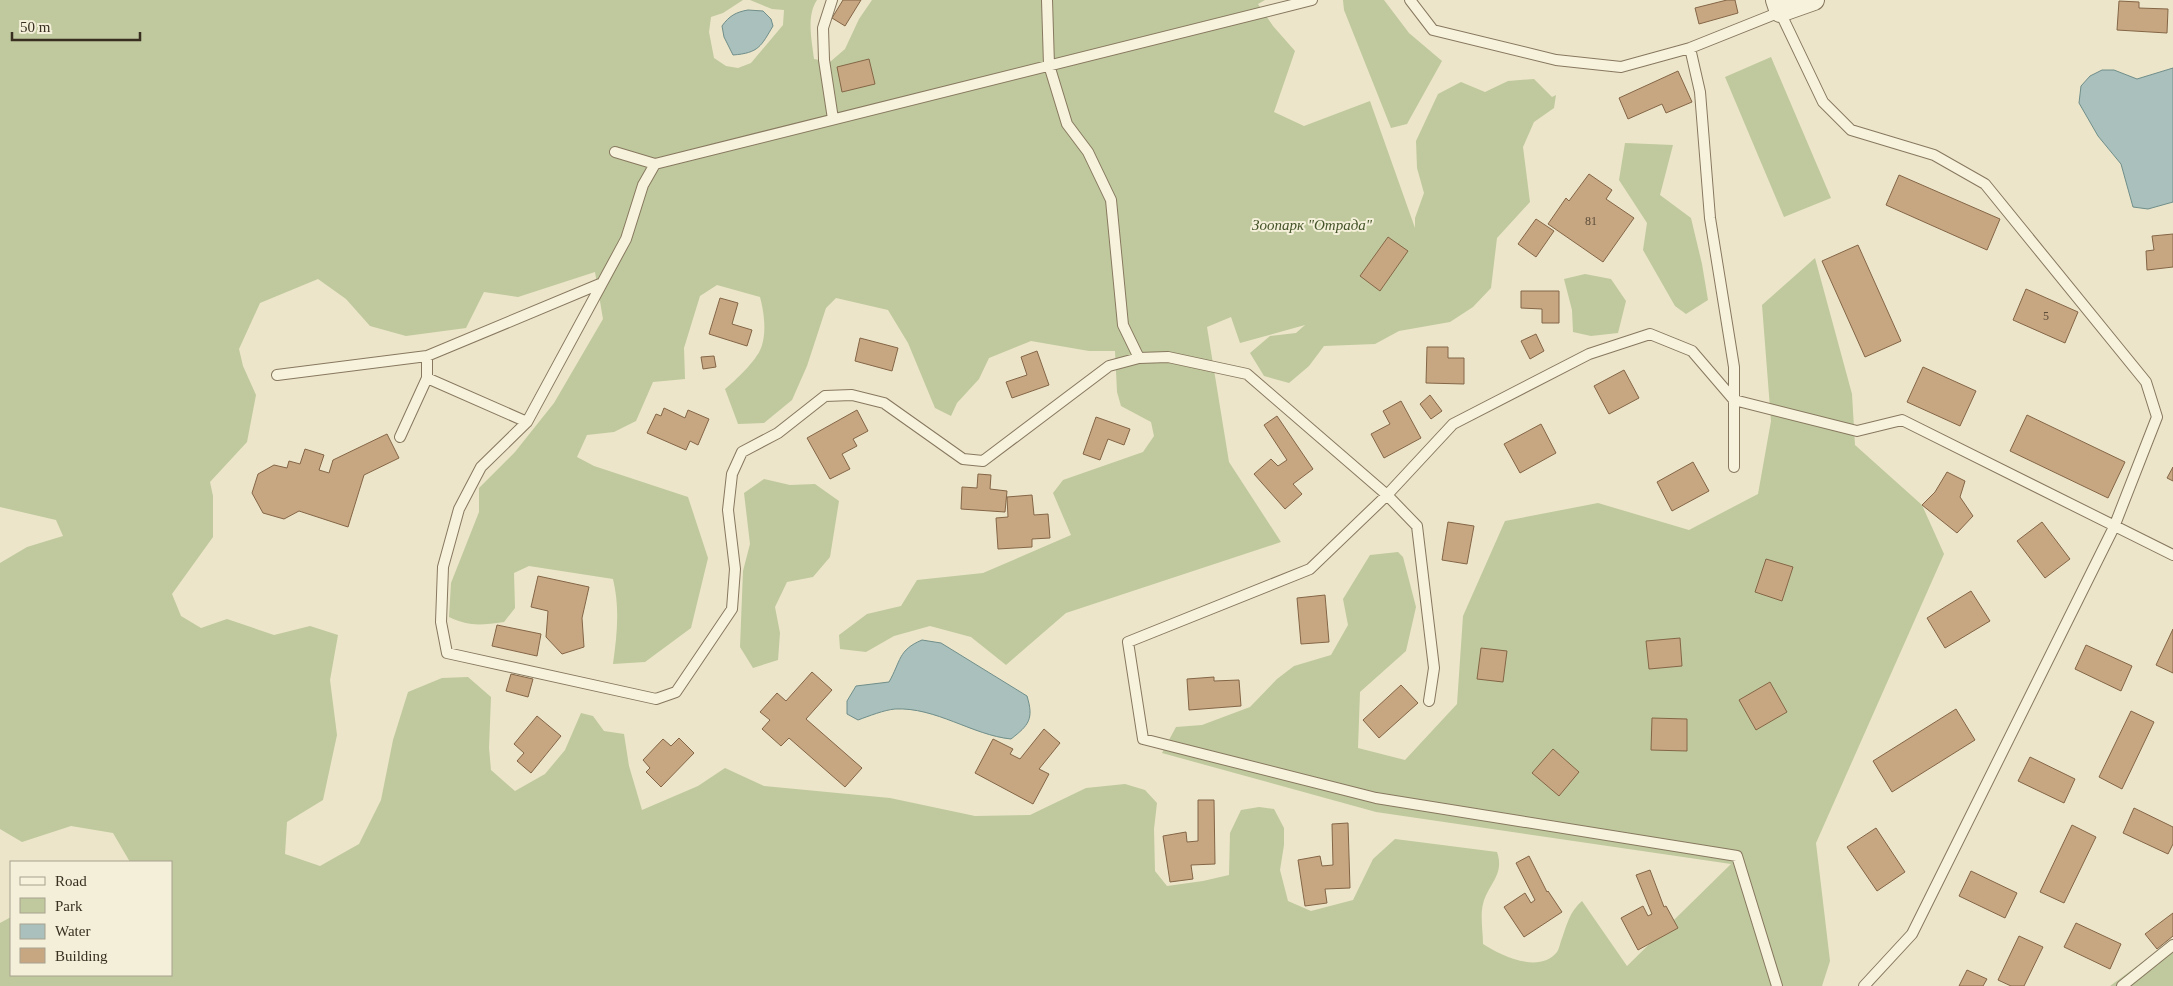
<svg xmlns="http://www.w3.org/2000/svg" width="2173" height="986" font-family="Georgia,serif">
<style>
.green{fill:#bfc99d}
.water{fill:#a9c0bc;stroke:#708e8a}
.building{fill:#c7a682;stroke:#846646}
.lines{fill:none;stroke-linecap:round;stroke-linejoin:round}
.service-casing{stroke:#87785f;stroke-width:12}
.minor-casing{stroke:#87785f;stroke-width:22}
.service{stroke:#f7f2dc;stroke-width:10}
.minor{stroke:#f7f2dc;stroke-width:20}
.labels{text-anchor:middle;stroke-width:4;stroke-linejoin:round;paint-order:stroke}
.number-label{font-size:12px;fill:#5c4d39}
.park-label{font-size:15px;font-style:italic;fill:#445329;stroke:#f3efd8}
</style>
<rect width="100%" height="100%" fill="#ece5c9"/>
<path class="green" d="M 0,0 L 743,0 L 723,13 L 711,17 L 709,32 L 714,58 L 726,66 L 738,68 L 751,63 L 783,25 L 784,10 L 772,9 L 750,0 L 817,0 C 806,16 812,41 814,59 L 830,62 L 845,49 L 859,19 L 872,0 L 1265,0 L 1258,4 L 1273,26 L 1295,51 L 1274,112 L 1304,126 L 1370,101 L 1415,228 L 1415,218 L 1424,193 L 1417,168 L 1416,141 L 1438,94 L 1461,82 L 1485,92 L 1508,81 L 1534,79 L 1552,97 L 1556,95 L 1554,108 L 1534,122 L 1523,147 L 1530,202 L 1497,238 L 1491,288 L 1473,307 L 1450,322 L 1399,331 L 1375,344 L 1324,346 L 1309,366 L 1289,383 L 1264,376 L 1250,353 L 1270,336 L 1296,333 L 1305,325 L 1240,343 L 1231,317 L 1207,327 L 1229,462 L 1281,542 L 1066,613 L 1006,665 L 971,637 L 930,626 L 894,636 L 866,652 L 840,649 L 839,635 L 867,614 L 901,606 L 917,580 L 983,573 L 1071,535 L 1053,493 L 1063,480 L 1143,452 L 1154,436 L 1151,422 L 1121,406 L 1117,392 L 1115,351 L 1089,351 L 1031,341 L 989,358 L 979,379 L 957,403 L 951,416 L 935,408 L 908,343 L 888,310 L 836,298 L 826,308 L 807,366 L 792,400 L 764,423 L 738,424 L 725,389 C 736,380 756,361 761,348 C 767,333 764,312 760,297 L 717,285 L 700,296 L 684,348 L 685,379 L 653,382 L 636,421 L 614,432 L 587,435 L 577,457 L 594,466 L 688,497 L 708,558 L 691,628 L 645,662 L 613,664 C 617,635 620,608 613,579 L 529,566 L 514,573 L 515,608 L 504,622 C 481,625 470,627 449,617 L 451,583 L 479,512 L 479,488 L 515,452 L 554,403 L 603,319 L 595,272 L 518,297 L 484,292 L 466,328 L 406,336 L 370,326 L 346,299 L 318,279 L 260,303 L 239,349 L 243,366 L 256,395 L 247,442 L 210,482 L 213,496 L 213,537 L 172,594 L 181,616 L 201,628 L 227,619 L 274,635 L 310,626 L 338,635 L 330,680 L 337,735 L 323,800 L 287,822 L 285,854 L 320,866 L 359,844 L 381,800 L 393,740 L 408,692 L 442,678 L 468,677 L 491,697 L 489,748 L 491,770 L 515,791 L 545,774 L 565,750 L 581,713 L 593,716 L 604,731 L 624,734 L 629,766 L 642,810 L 698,786 L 725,768 L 764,786 L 890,798 L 975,816 L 1030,815 L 1086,788 L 1125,784 L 1145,790 L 1157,803 L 1154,829 L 1155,871 L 1167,886 L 1203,881 L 1229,875 L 1230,833 L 1241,810 L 1259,807 L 1274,809 L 1284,828 L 1284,845 L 1280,870 L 1288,901 L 1311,911 L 1353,900 L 1373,859 L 1395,839 L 1497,852 C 1505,875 1488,884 1483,904 C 1480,916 1483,932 1483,944 C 1501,956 1540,974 1557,952 C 1559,949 1560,944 1561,941 C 1567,925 1569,912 1582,901 L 1627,966 L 1731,864 L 1376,812 L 1162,753 L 1176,727 L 1202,725 L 1250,707 L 1277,679 L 1294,666 L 1331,655 L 1348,625 L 1343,599 L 1370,555 L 1398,552 L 1403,557 L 1416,607 L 1406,651 L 1360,692 L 1358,748 L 1405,760 L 1457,704 L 1463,616 L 1505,521 L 1598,503 L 1689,530 L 1758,494 L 1771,421 L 1762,305 L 1815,258 L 1852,394 L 1855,445 L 1922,505 L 1944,554 L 1816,843 L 1830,961 L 1822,986 L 0,986 L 0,923 L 11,917 L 11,975 L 171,975 L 171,862 L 130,862 L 113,833 L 71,826 L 22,842 L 0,829 L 0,563 L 27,547 L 63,536 L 56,520 L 0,507 Z
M 1343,0 L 1384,0 L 1409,33 L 1442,61 L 1407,124 L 1391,128 L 1344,10 Z
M 1771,57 L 1831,198 L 1784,217 L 1725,77 Z
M 1625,143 L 1673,145 L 1660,195 L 1691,218 L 1702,264 L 1708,300 L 1686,314 L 1675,306 L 1643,250 L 1647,223 L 1619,180 Z
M 1585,274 L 1611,279 L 1626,301 L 1618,333 L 1591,336 L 1573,332 L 1572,310 L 1564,279 Z
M 764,479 L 790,485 L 815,484 L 839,501 L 830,557 L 813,577 L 787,582 L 775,607 L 780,633 L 778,660 L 753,668 L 740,647 L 743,571 L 750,544 L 744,493 Z
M 2173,940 L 2173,986 L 2110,986 L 2170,942 Z"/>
<path class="water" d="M 748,10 L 763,11 L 771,19 L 773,26 C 761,46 759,53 733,55 L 724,37 L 722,26 C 729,16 736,12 748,10 Z
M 2173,68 L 2173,202 L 2148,209 L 2133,207 L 2121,164 L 2098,136 L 2079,103 L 2081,86 L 2090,76 L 2102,70 L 2114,70 L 2137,79 Z
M 922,640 L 941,643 L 1027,696 C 1034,719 1029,725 1011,739 C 972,735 936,707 895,709 C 884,710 869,716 858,720 L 847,714 L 847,701 L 856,686 L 889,682 C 901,661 898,650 922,640 Z"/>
<path class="building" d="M 843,0 L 861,0 L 845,26 L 832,18 Z
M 1727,0 L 1735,0 L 1738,13 L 1699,24 L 1695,8 Z
M 2119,1 L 2139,2 L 2139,8 L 2168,9 L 2167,33 L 2117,30 Z
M 869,59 L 875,84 L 842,92 L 837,67 Z
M 1678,71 L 1692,102 L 1666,113 L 1662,104 L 1628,119 L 1619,98 Z
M 1589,174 L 1612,190 L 1606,199 L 1634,218 L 1603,262 L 1548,224 L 1566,198 L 1569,201 Z
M 1899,175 L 2000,219 L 1987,250 L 1886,205 Z
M 1536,219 L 1554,231 L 1536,257 L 1518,244 Z
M 2173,234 L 2173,267 L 2147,270 L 2146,251 L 2154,250 L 2152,236 Z
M 1388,237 L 1408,251 L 1380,291 L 1360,276 Z
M 1858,245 L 1901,341 L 1865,357 L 1822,261 Z
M 2026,289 L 2078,312 L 2065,343 L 2013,320 Z
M 1521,291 L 1559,291 L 1559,323 L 1542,323 L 1542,309 L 1521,308 Z
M 720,298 L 738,303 L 732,324 L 752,330 L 747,346 L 709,334 Z
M 1536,334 L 1544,351 L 1530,359 L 1521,341 Z
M 860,338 L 898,348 L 892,371 L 855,361 Z
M 1427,347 L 1448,347 L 1448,358 L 1464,358 L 1464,384 L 1426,383 Z
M 1037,351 L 1049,385 L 1012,398 L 1006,382 L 1027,375 L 1021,357 Z
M 714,356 L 716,367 L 703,369 L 701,357 Z
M 1923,367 L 1976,391 L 1960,426 L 1907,402 Z
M 1624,370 L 1639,398 L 1609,414 L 1594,386 Z
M 1430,395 L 1442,411 L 1431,419 L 1420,404 Z
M 1401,401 L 1421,438 L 1384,458 L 1371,434 L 1390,424 L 1383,411 Z
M 664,408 L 685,418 L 688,410 L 709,419 L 698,445 L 690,441 L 686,450 L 647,433 L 656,414 L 661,416 Z
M 857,410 L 868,431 L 853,439 L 857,446 L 842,454 L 850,469 L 830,479 L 807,438 Z
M 2027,415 L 2125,462 L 2108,498 L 2010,451 Z
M 1277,416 L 1313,469 L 1293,484 L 1302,494 L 1285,509 L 1254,474 L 1271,459 L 1278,466 L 1287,460 L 1264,425 Z
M 1096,417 L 1130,429 L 1124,445 L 1108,439 L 1100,460 L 1083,454 Z
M 1541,424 L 1556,453 L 1520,473 L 1504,444 Z
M 387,434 L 399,458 L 364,475 L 348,527 L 299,511 L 284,519 L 263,513 L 252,493 L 258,474 L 274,465 L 287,468 L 289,461 L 300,464 L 305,449 L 324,455 L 319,470 L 329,473 L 333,460 Z
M 1693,462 L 1709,491 L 1672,511 L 1657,482 Z
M 2173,467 L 2173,481 L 2167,478 Z
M 1947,472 L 1965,481 L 1960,497 L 1973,516 L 1957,533 L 1922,505 L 1935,492 Z
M 978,474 L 991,475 L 990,489 L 1007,491 L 1005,512 L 961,509 L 962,487 L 977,488 Z
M 1032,495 L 1034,515 L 1048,514 L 1050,538 L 1032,539 L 1032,547 L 998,549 L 996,518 L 1008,517 L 1007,497 Z
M 1448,522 L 1474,526 L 1467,564 L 1442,560 Z
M 2042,522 L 2070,559 L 2045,578 L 2017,541 Z
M 1766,559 L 1793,567 L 1782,601 L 1755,592 Z
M 538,576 L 589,587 L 582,618 L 584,647 L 562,654 L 546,637 L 548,611 L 531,607 Z
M 1971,591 L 1990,621 L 1945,648 L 1927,618 Z
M 1325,595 L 1329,642 L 1301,644 L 1297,598 Z
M 497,625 L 541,634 L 537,656 L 492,646 Z
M 2173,629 L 2173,673 L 2156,665 Z
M 1680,638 L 1682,666 L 1649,669 L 1646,641 Z
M 2086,645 L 2132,666 L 2121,691 L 2075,669 Z
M 1481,648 L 1507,651 L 1503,682 L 1477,679 Z
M 812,672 L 832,690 L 806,719 L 862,768 L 845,787 L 789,738 L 781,746 L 762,729 L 770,720 L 760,712 L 777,693 L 786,701 Z
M 511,674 L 533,679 L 528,697 L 506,691 Z
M 1214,677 L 1214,681 L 1239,680 L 1241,706 L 1189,710 L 1187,679 Z
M 1770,682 L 1787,712 L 1756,730 L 1739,700 Z
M 1401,685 L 1418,703 L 1379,738 L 1363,720 Z
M 1956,709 L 1975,740 L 1892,792 L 1873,761 Z
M 2131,711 L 2154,722 L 2122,789 L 2099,777 Z
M 537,716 L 561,736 L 531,773 L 517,761 L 524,753 L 514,744 Z
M 1652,718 L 1687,719 L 1687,751 L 1651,750 Z
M 1044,729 L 1060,743 L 1039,769 L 1049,774 L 1033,804 L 975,773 L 993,739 L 1013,749 L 1010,754 L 1020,759 Z
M 679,738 L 694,753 L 661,787 L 646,772 L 650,768 L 643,760 L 663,739 L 671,746 Z
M 1553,749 L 1579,772 L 1559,796 L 1532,773 Z
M 2030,757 L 2075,779 L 2064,803 L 2018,781 Z
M 1198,800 L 1214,800 L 1215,864 L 1191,865 L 1193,879 L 1170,882 L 1163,836 L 1186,832 L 1187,842 L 1198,841 Z
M 2134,808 L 2173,827 L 2173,844 L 2168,854 L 2123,833 Z
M 1348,823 L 1350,888 L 1325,889 L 1327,903 L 1305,906 L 1298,860 L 1320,856 L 1322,866 L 1333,865 L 1332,824 Z
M 2072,825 L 2096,837 L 2064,903 L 2040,892 Z
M 1876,828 L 1905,872 L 1877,891 L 1847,847 Z
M 1529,856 L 1547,892 L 1548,891 L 1562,912 L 1524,937 L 1504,907 L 1525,893 L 1531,903 L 1535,900 L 1516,863 Z
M 1650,870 L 1664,907 L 1666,906 L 1678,928 L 1638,950 L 1621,918 L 1643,906 L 1648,916 L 1652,914 L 1636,875 Z
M 1971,871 L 2017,893 L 2005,918 L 1959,896 Z
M 2173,913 L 2173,936 L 2157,949 L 2145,934 Z
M 2076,923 L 2121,944 L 2110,969 L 2064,947 Z
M 2019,936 L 2043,947 L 2024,986 L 2011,986 L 1998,980 Z
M 1967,970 L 1987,979 L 1983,986 L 1959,986 Z"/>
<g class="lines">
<g class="service-casing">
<path id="service" d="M 832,0 L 823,28 L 824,60 L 833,119
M 1047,0 L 1049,65 L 1067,124 L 1088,152 L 1111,200 L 1123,325 L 1139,358
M 1410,0 L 1433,30 L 1556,60 L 1621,67 L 1690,48 L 1780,12 L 1823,102 L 1851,130 L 1934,155 L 1985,184 L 2146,382 L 2157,417 L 2114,527 L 1912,934 L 1864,986
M 1690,48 L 1700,92 L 1710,218 L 1734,367 L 1734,467
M 615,152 L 655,164 L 1312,0
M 655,164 L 643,185 L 626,239 L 527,422 L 481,467 L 459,509 L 443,567 L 441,622 L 447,653 L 656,699 L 676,692 L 732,609 L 735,569 L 728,510 L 732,474 L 742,452 L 778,433 L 825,396 L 852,395 L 884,403 L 963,459 L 983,461 L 1109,366 L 1139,358 L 1168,357 L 1247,374 L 1387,495 L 1417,526 L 1434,668 L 1429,701
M 277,375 L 427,356
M 427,378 L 427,356 L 602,283
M 400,437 L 427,378 L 527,422
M 1777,986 L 1737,856 L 1376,798 L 1143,739 L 1128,642 L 1310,569 L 1387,495 L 1453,424 L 1589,354 L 1650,334 L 1692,351 L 1734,400 L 1857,431 L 1902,420 L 2173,555
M 2122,986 L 2173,945"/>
</g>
<g class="minor-casing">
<path id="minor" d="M 1776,0 L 1780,12 L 1814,0"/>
</g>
<use href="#service" class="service"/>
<use href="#minor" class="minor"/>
</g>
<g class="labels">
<g class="number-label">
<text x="1591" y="225">81</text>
<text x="2046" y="320">5</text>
</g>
<g class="park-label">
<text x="1312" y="230">Зоопарк "Отрада"</text>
</g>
</g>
<rect x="10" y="861" width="162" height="115" fill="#f3efd8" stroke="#a8a28f"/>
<rect x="20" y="877" width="25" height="8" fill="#f7f2dc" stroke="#a8a28f"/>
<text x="55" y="886" font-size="15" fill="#382f21">Road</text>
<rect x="20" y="898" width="25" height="15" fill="#bfc99d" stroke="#a8a28f"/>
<text x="55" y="911" font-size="15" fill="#382f21">Park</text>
<rect x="20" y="924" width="25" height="15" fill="#a9c0bc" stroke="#a8a28f"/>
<text x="55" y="936" font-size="15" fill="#382f21">Water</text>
<rect x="20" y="948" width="25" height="15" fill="#c7a682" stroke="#a8a28f"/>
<text x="55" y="961" font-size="15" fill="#382f21">Building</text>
<path d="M12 32v8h128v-8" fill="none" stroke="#382f21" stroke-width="2.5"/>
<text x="20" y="32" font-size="15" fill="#382f21" stroke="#f3efd8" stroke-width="4" paint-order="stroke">50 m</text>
</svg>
